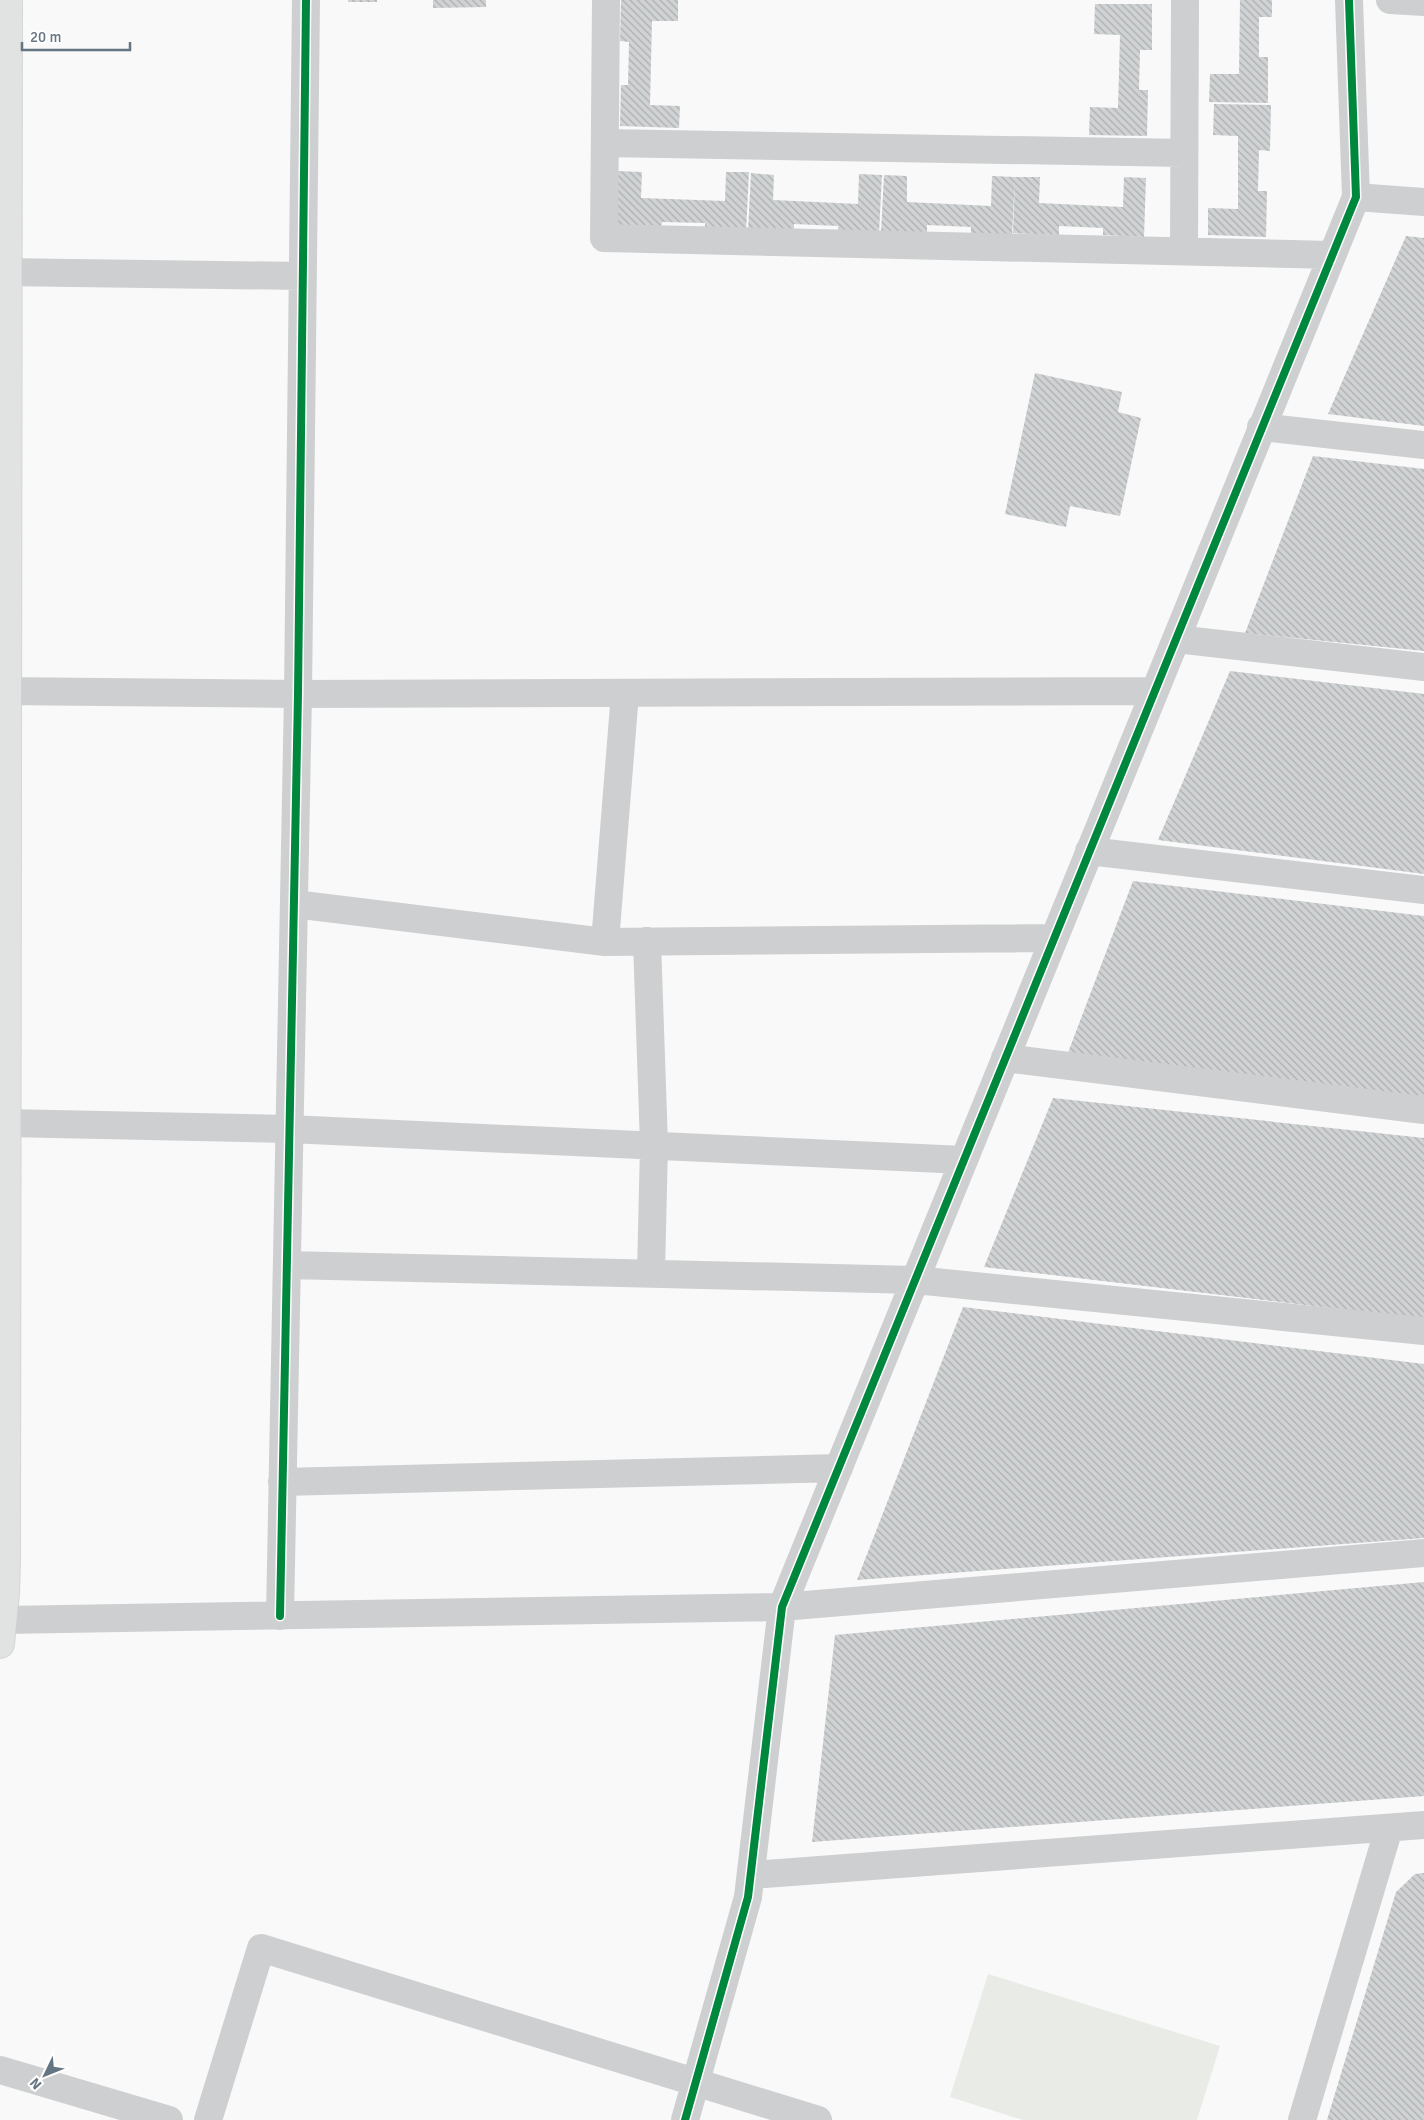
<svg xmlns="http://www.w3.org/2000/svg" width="1424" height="2120" font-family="Signika,sans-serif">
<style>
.pitch{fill:#e8ebe6}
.building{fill:url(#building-back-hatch)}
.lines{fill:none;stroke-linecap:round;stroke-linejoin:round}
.major-casing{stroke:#d5d6d7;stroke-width:30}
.minor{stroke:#cecfd0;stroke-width:28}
.major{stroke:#e1e2e2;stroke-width:28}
.cycleway-casing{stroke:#fff;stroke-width:11}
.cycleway{stroke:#00873e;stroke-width:8}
</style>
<defs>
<pattern id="building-back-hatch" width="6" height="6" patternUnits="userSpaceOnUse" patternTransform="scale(1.25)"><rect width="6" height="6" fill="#d0d2d3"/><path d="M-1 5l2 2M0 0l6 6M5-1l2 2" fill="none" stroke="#acafb1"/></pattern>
</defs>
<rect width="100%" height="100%" fill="#f9f9f9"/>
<path class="pitch" d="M 988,1974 L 1220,2046 L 1197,2120 L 1023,2120 L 950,2097 Z"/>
<path class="building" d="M 348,0 L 377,0 L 377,2 L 348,2 Z
M 433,0 L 486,0 L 486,7 L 433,8 Z
M 621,0 L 678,0 L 678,21 L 652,21 L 650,105 L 680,106 L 679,128 L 620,126 L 621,85 L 628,85 L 629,42 L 620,41 Z
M 1240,0 L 1272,0 L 1272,17 L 1259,17 L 1259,57 L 1268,57 L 1268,103 L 1209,102 L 1210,74 L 1239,74 Z
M 1095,4 L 1152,4 L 1152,50 L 1140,50 L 1139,90 L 1148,90 L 1147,136 L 1089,135 L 1090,107 L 1118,108 L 1120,35 L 1094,34 Z
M 1214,104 L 1271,105 L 1270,151 L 1259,150 L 1258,191 L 1267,191 L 1266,237 L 1208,235 L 1208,208 L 1238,209 L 1238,136 L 1213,135 Z
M 618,171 L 642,172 L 641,198 L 725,201 L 726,172 L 749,172 L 746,232 L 705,230 L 705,223 L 662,222 L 661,230 L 616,228 Z
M 751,173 L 774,175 L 773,200 L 858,204 L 859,174 L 882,175 L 879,234 L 838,233 L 838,226 L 794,224 L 794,232 L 748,231 Z
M 884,175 L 907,176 L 907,202 L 991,206 L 992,176 L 1015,177 L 1012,236 L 971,234 L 971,227 L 927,225 L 927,234 L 881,232 Z
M 1015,177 L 1040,177 L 1039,203 L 1123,207 L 1124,177 L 1146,178 L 1144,237 L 1103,235 L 1103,228 L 1059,226 L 1059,235 L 1013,233 Z
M 1406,236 L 1424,238 L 1424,426 L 1328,414 Z
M 1035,373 L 1122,392 L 1118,412 L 1141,418 L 1120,516 L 1070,506 L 1066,527 L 1005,514 Z
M 1313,456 L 1424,469 L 1424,651 L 1245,633 Z
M 1230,671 L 1424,694 L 1424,874 L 1158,840 Z
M 1133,881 L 1424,916 L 1424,1098 L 1066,1058 Z
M 1053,1098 L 1424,1138 L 1424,1319 L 984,1267 Z
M 963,1307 L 1424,1364 L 1424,1538 L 857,1580 Z
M 1424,1582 L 1424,1796 L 812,1842 L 835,1635 Z
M 1424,1873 L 1424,2120 L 1327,2120 L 1396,1892 L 1415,1874 Z"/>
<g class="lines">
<g class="major-casing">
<path id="major" d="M 0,1644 L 5,1594 L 6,1560 L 8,0"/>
</g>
<path class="minor" d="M 606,0 L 604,238 L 1332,255
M 1390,0 L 1424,2
M 605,143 L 1184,153
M 1356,197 L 1424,202
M 1184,251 L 1185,0
M 0,272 L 303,276
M 1261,427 L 1424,445
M 1176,639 L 1424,667
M 0,691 L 298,694 L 1154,691
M 1089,851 L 1424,890
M 294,904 L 605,942 L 1054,938
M 647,941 L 654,1145 L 651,1273
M 605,942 L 625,693
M 1005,1058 L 1424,1110
M 6,1123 L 289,1129 L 964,1160
M 287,1265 L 915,1280 L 1424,1331
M 282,1482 L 839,1468
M 280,1616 L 298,694 L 306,0
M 3,1620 L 782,1607 L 1424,1553
M 751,1875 L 1424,1825
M 0,2070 L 169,2120
M 208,2120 L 261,1948 L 818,2120
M 685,2120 L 748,1897 L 782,1607 L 1356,197 L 1349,0
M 1302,2120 L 1389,1828"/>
<use href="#major" class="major"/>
<g class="cycleway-casing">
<path id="cycleway" d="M 280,1616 L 298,694 L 306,0
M 685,2120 L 748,1897 L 782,1607 L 1356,197 L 1349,0"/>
</g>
<use href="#cycleway" class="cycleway"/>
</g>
<g transform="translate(45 2075) rotate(227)" stroke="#ffffff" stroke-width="4" paint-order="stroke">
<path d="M0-4L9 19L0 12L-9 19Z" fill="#657683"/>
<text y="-8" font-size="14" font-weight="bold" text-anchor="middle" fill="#657683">N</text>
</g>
<path d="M22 42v8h108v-8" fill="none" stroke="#657683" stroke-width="2.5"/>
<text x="30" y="42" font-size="15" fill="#657683" stroke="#ffffff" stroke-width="4" paint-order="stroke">20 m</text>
</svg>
